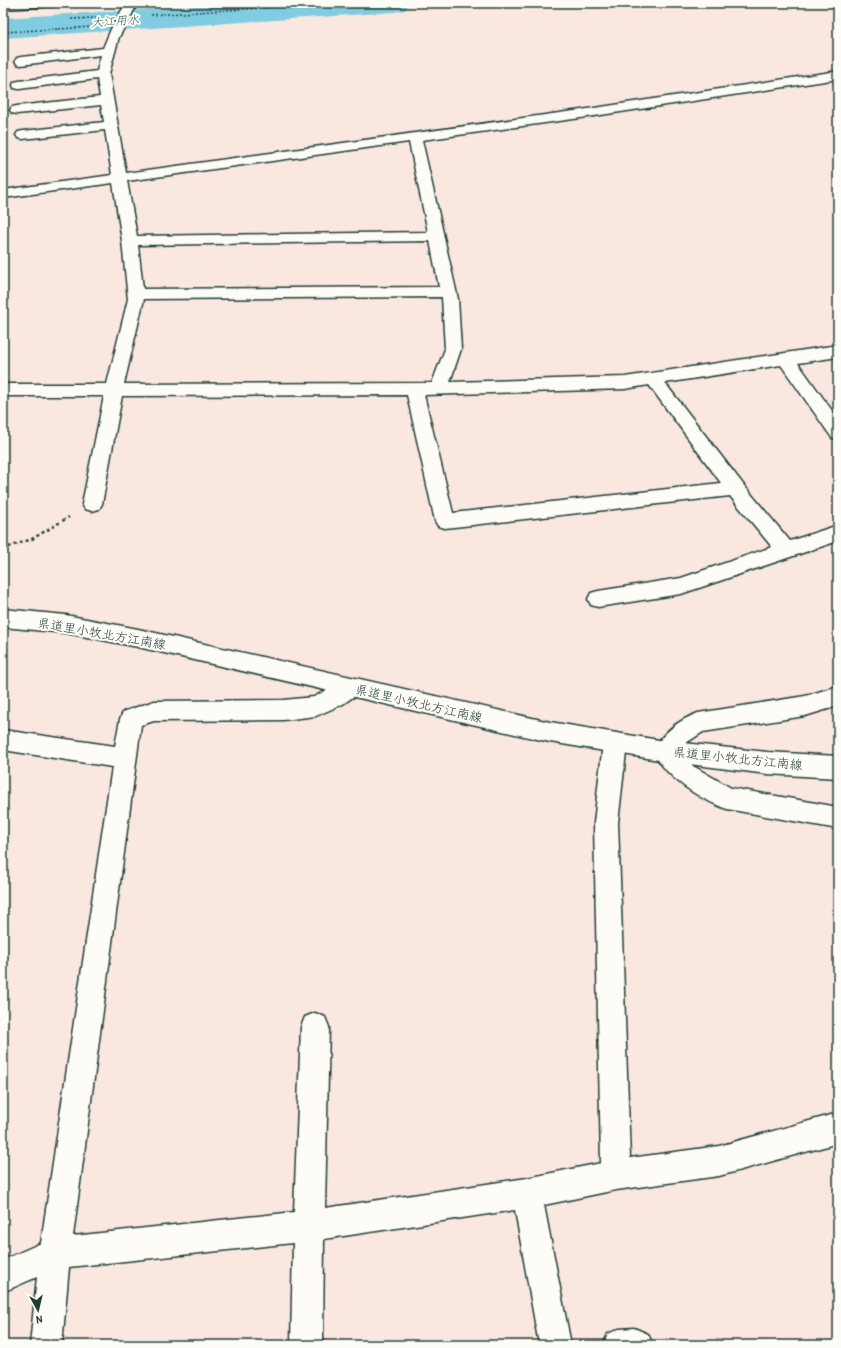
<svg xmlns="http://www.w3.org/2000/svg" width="841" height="1348" font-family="'Patrick Hand','Klee One',sans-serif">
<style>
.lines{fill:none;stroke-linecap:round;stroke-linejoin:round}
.river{fill:#80cce0;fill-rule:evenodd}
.minor-casing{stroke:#1f3d34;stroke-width:3}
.secondary-casing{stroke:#1f3d34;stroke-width:3}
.path-far1{stroke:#1f3d34;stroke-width:1.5;stroke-dasharray:2 2;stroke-linecap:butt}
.path{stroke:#1f3d34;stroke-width:2.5;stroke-dasharray:3 3;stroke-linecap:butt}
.minor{fill:#fdfcf7;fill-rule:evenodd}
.secondary{fill:#fdfcf7;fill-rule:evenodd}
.labels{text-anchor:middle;stroke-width:4;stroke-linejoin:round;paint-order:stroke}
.far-water-label{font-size:12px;font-style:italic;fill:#37615f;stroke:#fdfcf7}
.street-label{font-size:13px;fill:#1f3d34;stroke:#fdfcf7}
</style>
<rect width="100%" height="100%" fill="#f9e7e0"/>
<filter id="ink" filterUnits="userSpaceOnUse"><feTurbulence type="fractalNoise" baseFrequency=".025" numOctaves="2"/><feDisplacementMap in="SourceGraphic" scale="8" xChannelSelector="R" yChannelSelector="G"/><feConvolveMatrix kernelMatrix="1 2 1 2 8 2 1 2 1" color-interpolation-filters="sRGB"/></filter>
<g filter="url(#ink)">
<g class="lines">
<path class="river" d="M 247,3 L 409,3 L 405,10 L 394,12 L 3,38 L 3,18 Z"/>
<g class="minor-casing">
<path id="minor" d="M 3,3 L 63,3 L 61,5 L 57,6 L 3,9 Z
M 126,3 L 138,3 L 119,37 L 109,74 L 126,173 L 581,110 L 838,71 L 838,79 L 581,118 L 422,140 L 458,299 L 461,349 L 450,382 L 625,377 L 838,345 L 838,357 L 798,363 L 838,419 L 838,439 L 832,438 L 781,365 L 665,383 L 742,483 L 790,541 L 838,525 L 838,541 L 681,594 L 598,607 L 591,605 L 588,599 L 591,593 L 598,591 L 681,578 L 772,547 L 730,496 L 445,528 L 438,526 L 435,521 L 407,395 L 122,396 L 102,504 L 99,509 L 92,511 L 85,509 L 82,504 L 104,396 L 3,396 L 3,384 L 107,384 L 128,299 L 122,241 L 113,183 L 3,198 L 3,190 L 112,175 L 105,130 L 23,139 L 18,138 L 16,135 L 18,132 L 23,131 L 104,122 L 101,105 L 17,114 L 12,113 L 10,110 L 12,107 L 17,106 L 100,97 L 97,79 L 19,89 L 14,88 L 13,85 L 14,82 L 19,81 L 97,71 L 101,55 L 21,65 L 17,64 L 15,61 L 17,58 L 21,57 L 103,48 L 111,29 ZM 409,142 L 428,232 L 137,236 L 127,181 ZM 430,241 L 439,287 L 143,289 L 138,245 ZM 442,297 L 445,349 L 432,383 L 124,384 L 144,299 ZM 649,385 L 721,483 L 453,513 L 424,395 L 625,389 Z
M 349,677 L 357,680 L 360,687 L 357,694 L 343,704 L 316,716 L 283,720 L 154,721 L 141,725 L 73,1236 L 294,1212 L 301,1027 L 305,1017 L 315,1013 L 325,1017 L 329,1027 L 325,1208 L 527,1178 L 601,1163 L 594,823 L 603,743 L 607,736 L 615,733 L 623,736 L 627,743 L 618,823 L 630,1158 L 719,1146 L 838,1113 L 838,1143 L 719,1176 L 616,1190 L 544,1205 L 571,1345 L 539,1345 L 515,1210 L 324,1239 L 323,1345 L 291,1345 L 293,1243 L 69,1267 L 62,1345 L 30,1345 L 37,1277 L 3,1292 L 3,1260 L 41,1243 L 112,767 L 3,750 L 3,730 L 115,746 L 120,719 L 123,712 L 154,701 L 283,700 L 314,697 L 327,690 L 341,680 Z
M 838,686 L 838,706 L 805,716 L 703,732 L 686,743 L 680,751 L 693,766 L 731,788 L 838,807 L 838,829 L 727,809 C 699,799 666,778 653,751 C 662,733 679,720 698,713 L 805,696 Z
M 634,1328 L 648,1334 L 653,1345 L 603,1345 L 608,1334 L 619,1329 Z"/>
</g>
<g class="secondary-casing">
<path id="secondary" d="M 3,609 L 66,615 L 138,629 L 550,722 L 665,741 L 767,752 L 838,756 L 838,778 L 767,774 L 665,761 L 550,742 L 138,647 L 66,633 L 3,627 Z"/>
</g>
<path class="path-far1" d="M 151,15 L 335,3
M 71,19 L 96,18
M 3,32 L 92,27"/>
<path class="path" d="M 3,549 L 32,539 L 69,517"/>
<use href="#minor" class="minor"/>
<use href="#secondary" class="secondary"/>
</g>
</g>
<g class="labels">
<g class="far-water-label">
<text transform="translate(115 21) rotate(-4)" y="4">大江用水</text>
</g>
<g class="street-label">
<text transform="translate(102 633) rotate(10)" y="5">県道里小牧北方江南線</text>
<text transform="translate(419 703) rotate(13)" y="5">県道里小牧北方江南線</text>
<text transform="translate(738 758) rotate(6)" y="5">県道里小牧北方江南線</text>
</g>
</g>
<rect width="841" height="1348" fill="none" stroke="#fdfcf7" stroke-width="16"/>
<rect x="8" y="8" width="825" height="1332" fill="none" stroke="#1f3d34" stroke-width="1.5" filter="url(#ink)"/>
<g transform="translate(38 1310) rotate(172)" stroke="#fdfcf7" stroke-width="3" paint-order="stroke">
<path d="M0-3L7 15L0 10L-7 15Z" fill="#1f3d34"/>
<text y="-6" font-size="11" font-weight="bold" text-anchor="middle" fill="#1f3d34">N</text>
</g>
</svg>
